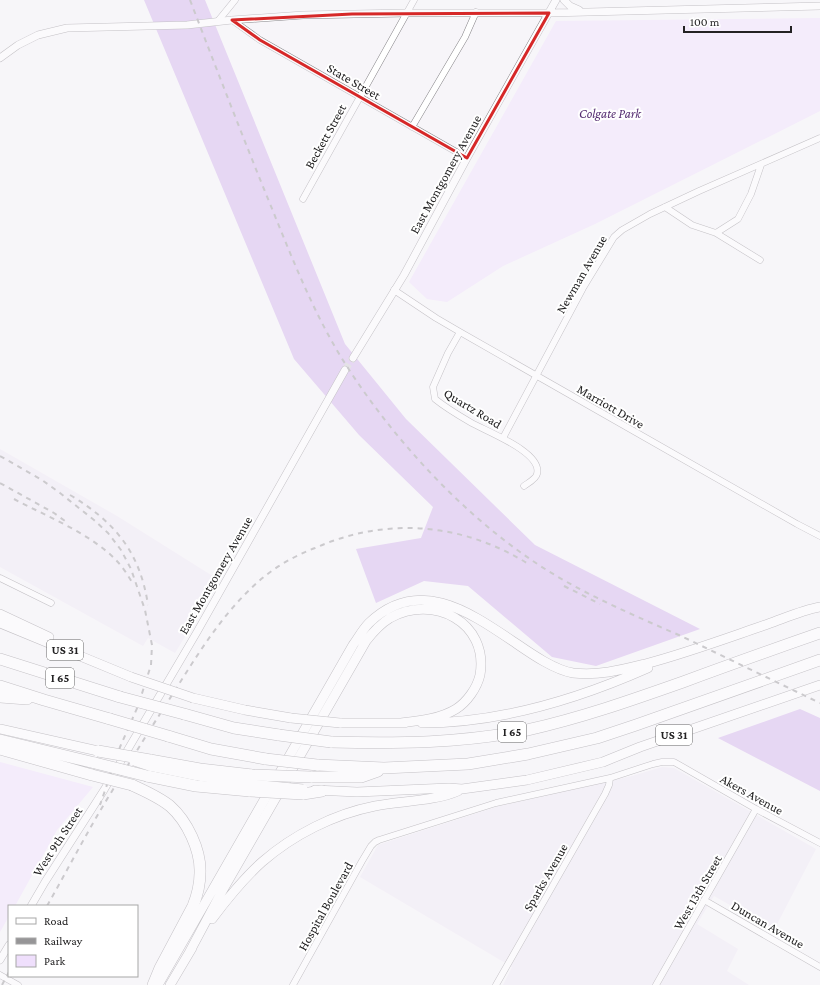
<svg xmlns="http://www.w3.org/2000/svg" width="820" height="985" font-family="'Crimson Pro',serif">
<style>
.built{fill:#eee8f3}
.green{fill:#efdffc}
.forest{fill:#d0b1ea}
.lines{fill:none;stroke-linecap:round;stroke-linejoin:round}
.tertiary-tunnel{stroke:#cdcbce;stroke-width:7;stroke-dasharray:7 3.5;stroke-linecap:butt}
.minor-casing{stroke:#868488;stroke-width:7}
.tertiary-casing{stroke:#868488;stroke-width:8}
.primary-casing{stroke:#868488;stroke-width:10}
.motorway-casing{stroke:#868488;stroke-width:12}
.minor{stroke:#fff;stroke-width:6}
.tertiary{stroke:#fff;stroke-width:7}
.primary{stroke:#fff;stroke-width:9}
.motorway{stroke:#fff;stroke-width:11}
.rail{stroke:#969597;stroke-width:2;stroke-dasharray:5 5;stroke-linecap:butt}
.primary-bridge-casing{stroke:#868488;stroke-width:10;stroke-linecap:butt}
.motorway-bridge-casing{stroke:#868488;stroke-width:12;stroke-linecap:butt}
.primary-bridge{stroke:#fff;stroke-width:9}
.motorway-bridge{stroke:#fff;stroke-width:11}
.marked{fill:none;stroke:#d62828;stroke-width:3;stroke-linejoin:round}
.labels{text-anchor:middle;stroke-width:4;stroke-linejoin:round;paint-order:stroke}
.shield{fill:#fff;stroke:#656465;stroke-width:1}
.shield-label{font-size:12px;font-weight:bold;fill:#232223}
.street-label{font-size:13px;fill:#232223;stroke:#fff}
.park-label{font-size:13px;font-style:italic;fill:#552d71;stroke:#fff}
</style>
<rect width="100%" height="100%" fill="#f7f5f9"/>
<path class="built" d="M 0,449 L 117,516 L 219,580 L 175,653 L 148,638 L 143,646 L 0,567 Z
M 662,767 L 674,768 L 816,849 L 774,930 L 714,896 L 697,924 L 738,949 L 727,971 L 749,985 L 503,985 L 512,967 L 360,877 L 378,845 L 499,806 L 632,776 Z"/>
<path class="green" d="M 820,18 L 820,111 L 595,224 L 503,266 L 447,302 L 427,299 L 409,282 L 556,21 Z
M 0,762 L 93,787 L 57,830 L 15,906 L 9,906 L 9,916 L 0,932 Z"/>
<path class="forest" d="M 144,0 L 205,0 L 345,344 L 406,419 L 535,545 L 700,629 L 596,666 L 552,657 L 468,586 L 424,581 L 376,603 L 356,549 L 421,538 L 433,507 L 359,435 L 294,359 Z
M 800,709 L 820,718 L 820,791 L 718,738 Z"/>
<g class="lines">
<path class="tertiary-tunnel" d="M 345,370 L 353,358"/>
<g class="minor-casing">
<path id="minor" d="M 232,20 L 260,40 L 467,158
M 218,21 L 235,0
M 412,127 L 465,37 L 476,12
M 303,199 L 414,0
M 665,207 L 692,225 L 716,233 L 760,260
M 716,233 L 738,219 L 751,194 L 761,165
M 394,290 L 436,318 L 460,332 L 797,524 L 820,536
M 460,332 L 448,353 L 433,387 L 435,399 C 446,408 458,415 470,422 C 485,431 543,452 537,474 C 536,479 528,483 524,486
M 503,438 L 583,288 L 614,237 L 622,230 L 650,214 L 699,191 L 820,138
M 0,578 L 51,603
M 704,900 L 820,967
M 0,975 L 18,985
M 293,985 L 362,861 L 371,846 L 375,842 L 379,840 L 496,803 L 610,778 L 653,764 L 662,762 L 674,762 L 756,809 L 820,843
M 496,985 L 605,794 L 609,785 L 610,778
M 656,985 L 756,809"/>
</g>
<g class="tertiary-casing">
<path id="tertiary" d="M 564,0 L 570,6 L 579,10
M 0,58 L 18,45 L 38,35 L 67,28 L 187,25 L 232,20 L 303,15 L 406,13 L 549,13 L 820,6
M 353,358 L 404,275 L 467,158 L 556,0
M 31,906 L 45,882 L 104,790 L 197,632 L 345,370
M 0,960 L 9,945"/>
</g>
<g class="primary-casing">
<path id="primary" d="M 0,614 L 49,637
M 0,623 L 131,677
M 193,698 L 245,710 L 291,718
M 340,723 L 405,723
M 422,723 C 499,723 578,699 648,668
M 0,729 L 98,751
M 149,766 L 198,776 L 251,784
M 315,790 L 357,792 L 449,788 L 462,789 L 527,780 L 603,762 L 640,747 L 820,685
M 212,919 C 227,899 243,879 262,862 C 293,835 334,814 375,806 C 401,801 435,801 458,791
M 189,953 L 221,893 L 366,641 C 373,632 380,624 390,618 C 433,594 489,622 480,675 C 477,688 467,702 456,709 C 440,719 418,721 400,723
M 158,985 L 353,645 C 358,638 363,629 369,623 C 419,575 471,613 517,644 C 533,655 555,670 573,673 C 598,676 621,670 645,664 C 687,653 727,638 768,624 C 785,618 803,610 820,607
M 170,985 L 192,948"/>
</g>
<g class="motorway-casing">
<path id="motorway" d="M 0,659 L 120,697
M 0,686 L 44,700 L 110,719
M 0,697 L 27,699
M 184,714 L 234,728 L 279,735
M 168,736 L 211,749 L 266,759
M 0,740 L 95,763
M 331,742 C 397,744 463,743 527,730 C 581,718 632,700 683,682 C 729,665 774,649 820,633
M 0,749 L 92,775
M 150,760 L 200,769 L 252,775
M 317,765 L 384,768 L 468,764 L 528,754 L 597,738 L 636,725 L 820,660
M 147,776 L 196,786 L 250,791
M 311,777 L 361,777 L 378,771
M 132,785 C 145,791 159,797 170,806 C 187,821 201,850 200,873 C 200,884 197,896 193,906 L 160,968 L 153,985
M 303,794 L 322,791"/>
</g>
<use href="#minor" class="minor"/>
<use href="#tertiary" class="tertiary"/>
<use href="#primary" class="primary"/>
<use href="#motorway" class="motorway"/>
<path class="rail" d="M 190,0 C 215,65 240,130 266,194 C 289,250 310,306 341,357 C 388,433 457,509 530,559 C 576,591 631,614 681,636 C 727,658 774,681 820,703
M 0,456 L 42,480 L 60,493 L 94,520 L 108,533 L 121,550 L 131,569 L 145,610 L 152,645 L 151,665 L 138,706 L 120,747 L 100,805
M 0,483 L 54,513 L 65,521
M 70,495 C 115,522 140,552 148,605
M 14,499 C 46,516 89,533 115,559 C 122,566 128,575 133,584
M 564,586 L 600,604
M 47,906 C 68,869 87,832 109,796 C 128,765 147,734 167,703 C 195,659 223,610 265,576 C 280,564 297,555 315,548 C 387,516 464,523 530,565
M 2,985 L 9,972"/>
<g class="primary-bridge-casing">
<path id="primary-bridge" d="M 131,677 L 193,698
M 291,718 L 340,723
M 134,761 L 149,766
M 251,784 L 303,789"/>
</g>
<g class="motorway-bridge-casing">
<path id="motorway-bridge" d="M 120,697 L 184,714
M 110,719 L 168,736
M 279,735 L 331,742
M 98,751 L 150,760
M 266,759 L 317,765
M 95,763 L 147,776
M 92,775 L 132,785
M 252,775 L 311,777
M 250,791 L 303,794"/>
</g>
<use href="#primary-bridge" class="primary-bridge"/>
<use href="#motorway-bridge" class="motorway-bridge"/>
</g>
<path d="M0 0H820V985H0ZM 549,13 L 467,158 L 260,40 L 232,20 L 352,14 Z" fill="#f7f5f9" fill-opacity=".55" fill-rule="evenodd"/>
<path class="marked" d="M 549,13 L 467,158 L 260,40 L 232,20 L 352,14 Z"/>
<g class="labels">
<g class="shield">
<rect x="47" y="640" width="36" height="20" rx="3"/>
<rect x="46" y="668" width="28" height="20" rx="3"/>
<rect x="498" y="722" width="28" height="20" rx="3"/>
<rect x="656" y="725" width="36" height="20" rx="3"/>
</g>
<g class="shield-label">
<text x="65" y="654">US 31</text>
<text x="60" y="682">I 65</text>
<text x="512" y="736">I 65</text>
<text x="674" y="739">US 31</text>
</g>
<g class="street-label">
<text transform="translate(354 81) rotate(30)" y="5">State Street</text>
<text transform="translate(325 136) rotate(-61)" y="5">Beckett Street</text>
<text transform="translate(445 174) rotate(-61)" y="5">East Montgomery Avenue</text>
<text transform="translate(581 274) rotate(-60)" y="5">Newman Avenue</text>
<text transform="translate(611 406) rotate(30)" y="5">Marriott Drive</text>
<text transform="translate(473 408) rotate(31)" y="5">Quartz Road</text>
<text transform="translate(215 575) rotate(-60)" y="5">East Montgomery Avenue</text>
<text transform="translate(752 794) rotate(29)" y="5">Akers Avenue</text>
<text transform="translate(57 841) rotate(-57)" y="5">West 9th Street</text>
<text transform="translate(545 877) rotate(-60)" y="5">Sparks Avenue</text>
<text transform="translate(697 892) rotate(-60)" y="5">West 13th Street</text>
<text transform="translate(325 906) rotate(-61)" y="5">Hospital Boulevard</text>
<text transform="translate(768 924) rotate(30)" y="5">Duncan Avenue</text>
</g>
<g class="park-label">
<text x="610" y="118">Colgate Park</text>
</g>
</g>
<rect x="8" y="905" width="130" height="72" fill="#ffffff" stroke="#a7a7a7"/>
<rect x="16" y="918" width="20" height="6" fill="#ffffff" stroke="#a7a7a7"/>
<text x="44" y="925" font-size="12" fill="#232223">Road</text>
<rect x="16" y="938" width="20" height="6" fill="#969597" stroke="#a7a7a7"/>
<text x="44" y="945" font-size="12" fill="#232223">Railway</text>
<rect x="16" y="955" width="20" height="12" fill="#efdffc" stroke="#a7a7a7"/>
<text x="44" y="965" font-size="12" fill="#232223">Park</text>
<path d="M684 26v6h107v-6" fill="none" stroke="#232223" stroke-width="2"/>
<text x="690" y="26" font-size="12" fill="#232223" stroke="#ffffff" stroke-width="3" paint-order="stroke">100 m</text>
</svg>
